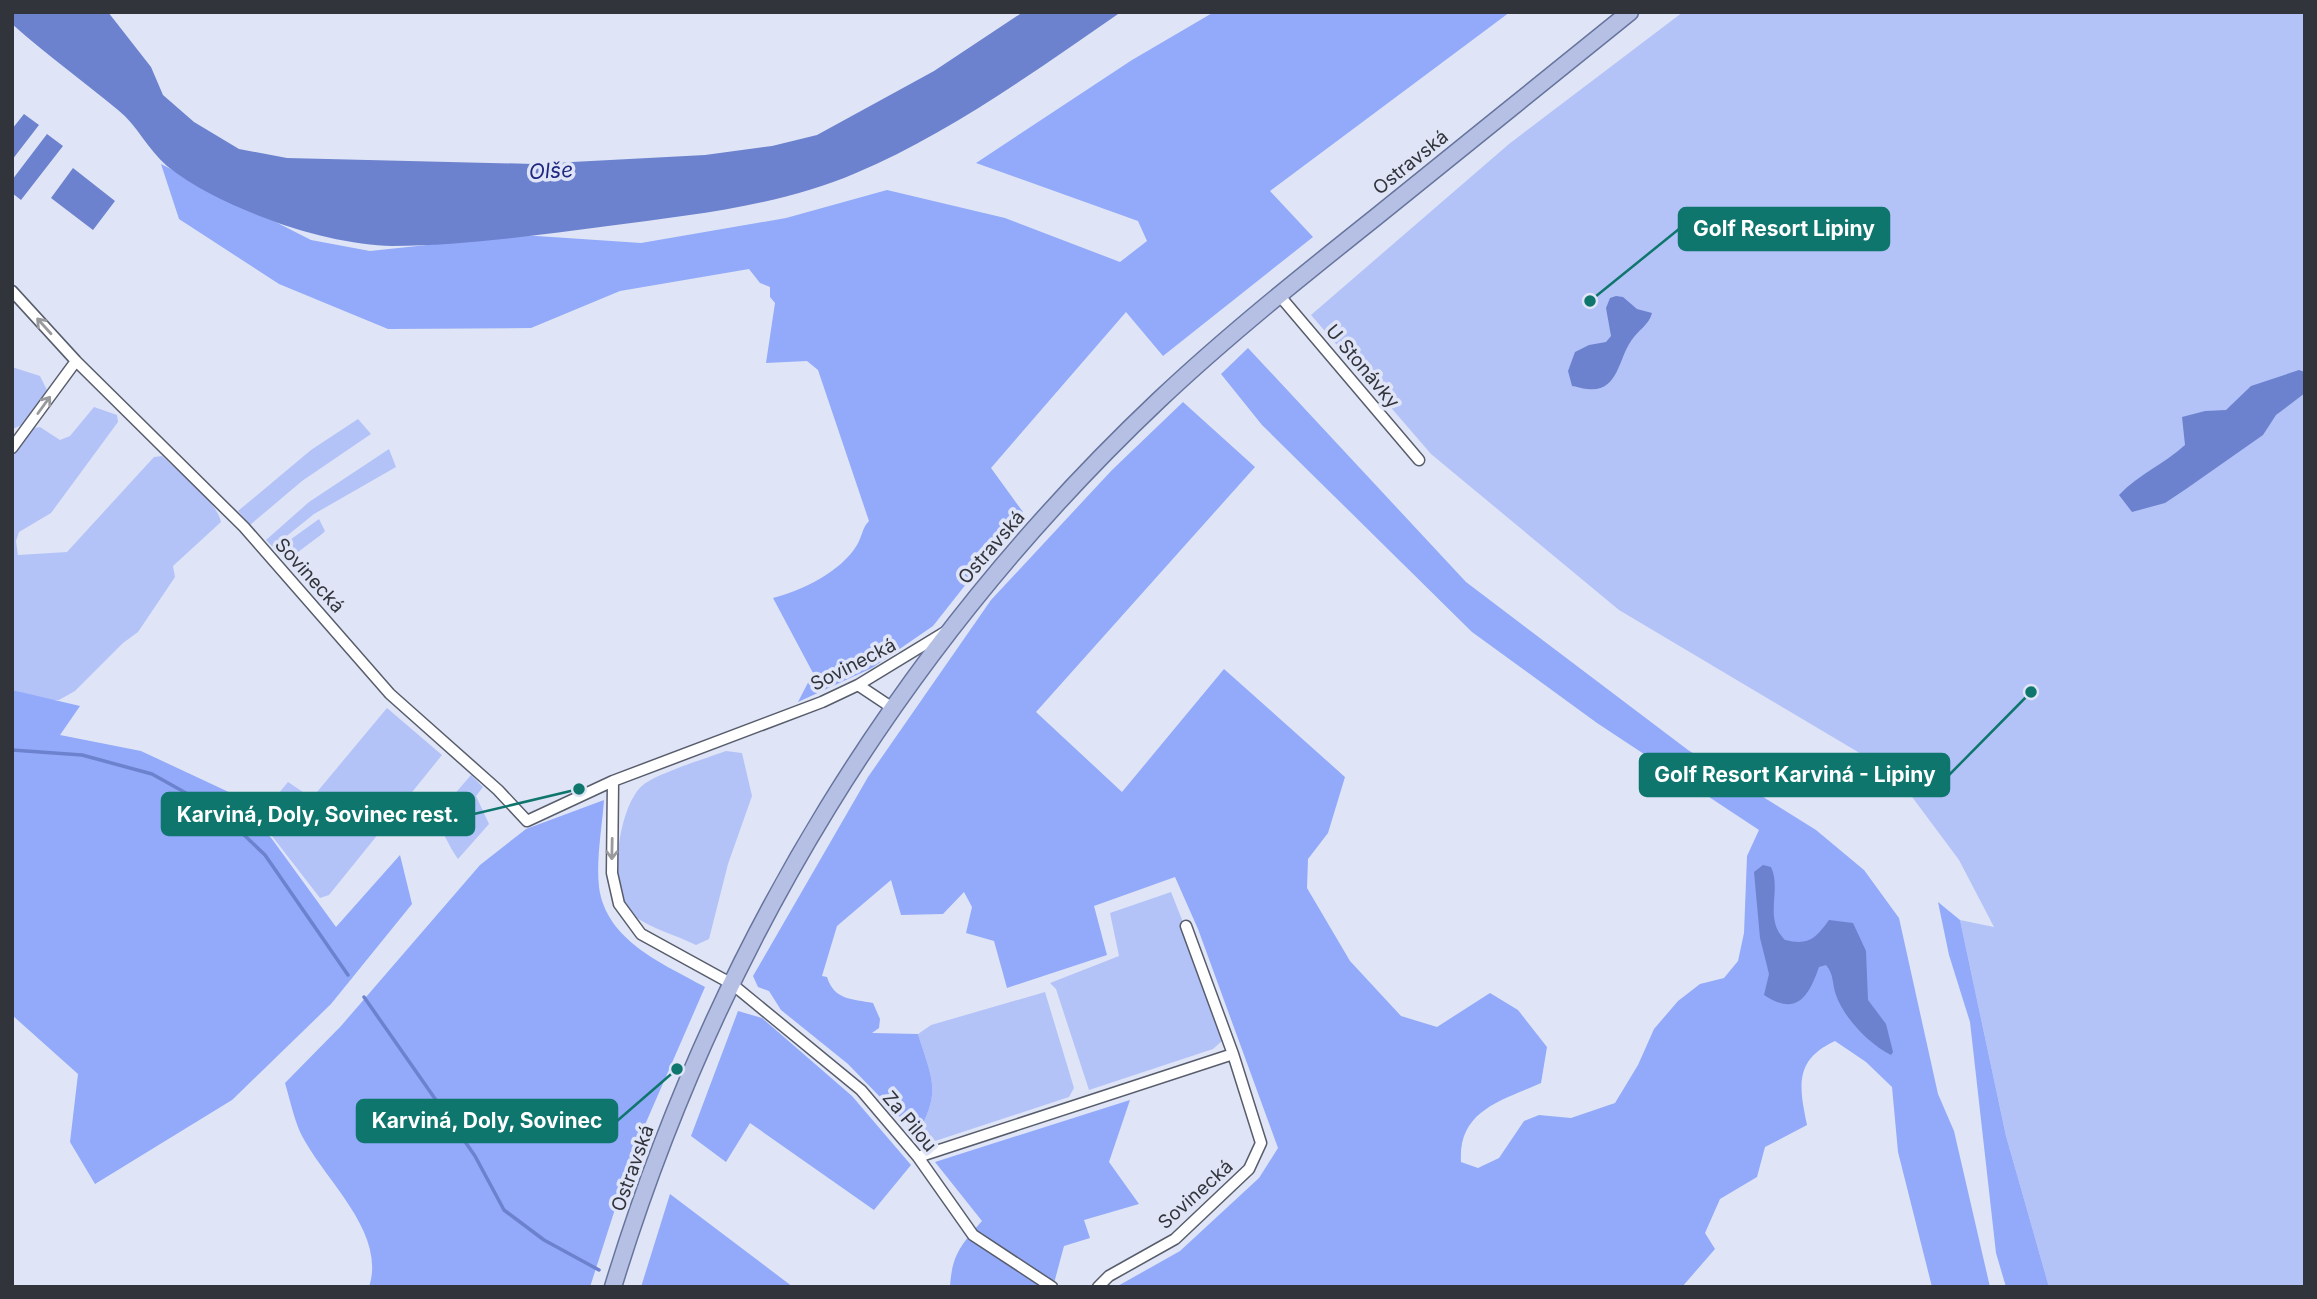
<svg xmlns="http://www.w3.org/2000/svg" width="2317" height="1299" font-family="Inter,sans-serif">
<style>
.green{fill:#b3c3f8}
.forest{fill:#92aaf9}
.water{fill:#6c82ce}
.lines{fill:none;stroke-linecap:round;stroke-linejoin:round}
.stream{stroke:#6c82ce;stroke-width:3.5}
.street-casing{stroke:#585d6c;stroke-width:13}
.primary-casing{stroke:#67749d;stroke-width:19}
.street{stroke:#fff;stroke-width:10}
.primary{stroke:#b5c0e4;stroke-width:16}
.oneway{stroke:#989a9d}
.labels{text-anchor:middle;stroke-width:7;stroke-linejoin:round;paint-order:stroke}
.street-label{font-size:19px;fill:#32343b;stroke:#dfe5f6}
.water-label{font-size:21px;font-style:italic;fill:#1e2881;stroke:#dfe5f6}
.leader{fill:none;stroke:#0f766e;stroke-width:2.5}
.callout-dot{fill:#0f766e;stroke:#dfe5f6;stroke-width:2.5}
.callout{fill:#0f766e;stroke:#0f766e;stroke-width:2.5}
.callout-label{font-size:21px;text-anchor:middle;font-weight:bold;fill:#fff}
</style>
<rect width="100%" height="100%" fill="#dfe5f6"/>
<path class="green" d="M 1683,12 L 2305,12 L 2305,1287 L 2049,1287 L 2006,1136 L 1960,920 L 1994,927 L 1959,860 L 1895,774 L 1619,610 L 1431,454 L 1311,315 L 1509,144 Z
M 12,367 L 40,376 L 47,390 L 22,425 L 12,429 Z
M 94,407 L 117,415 L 118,422 L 51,513 L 19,532 L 16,541 L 18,555 L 67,552 L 154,457 L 162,456 C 178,471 217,501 221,522 L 173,566 L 175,577 L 138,632 L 123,643 L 75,691 L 59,700 L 48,700 L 12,690 L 12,457 L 34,428 L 40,427 L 60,440 L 70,436 Z
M 358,419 L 371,434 L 302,481 L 250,525 L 238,511 L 311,450 Z
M 389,449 L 396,467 L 314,514 L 273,547 L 266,540 L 309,502 Z
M 319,519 L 325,531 L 322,534 L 286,561 L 276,550 Z
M 387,708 L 442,755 L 329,895 L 320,898 L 258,818 L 288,782 L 312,798 Z
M 726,751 L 742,753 L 752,796 L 728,864 L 709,939 L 696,945 C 676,935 651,929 633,915 C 606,893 618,805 643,785 C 658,773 707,758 726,751 Z
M 471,775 L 483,787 L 476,796 L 489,824 L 458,859 C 448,845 444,832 434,818 Z
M 1171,892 L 1210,990 L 1222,1041 L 1213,1049 L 1089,1090 L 1056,989 L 1050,983 L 1119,956 L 1110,913 Z
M 1045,992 L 1074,1088 L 1069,1097 L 923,1145 L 917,1135 C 942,1091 932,1079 918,1034 L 931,1025 Z"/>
<path class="forest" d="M 1214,12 L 1510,12 L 1270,191 L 1313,237 L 1163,356 L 1126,312 L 991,468 L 1023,512 L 933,626 L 872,668 L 798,702 L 813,673 L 773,598 C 801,591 841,572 857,545 C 862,537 862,528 869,521 L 818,370 L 807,361 L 766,363 L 775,303 L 770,297 L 770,287 L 760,283 L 749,269 L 620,291 L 531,328 L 388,329 L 279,284 L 179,219 L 161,164 L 311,240 L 370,251 L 522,235 L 641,243 L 786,218 L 887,190 L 1005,218 L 1120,262 L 1147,241 L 1138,221 L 976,163 L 1132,60 Z
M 1248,348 L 1466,582 L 1688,750 L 1816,830 L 1864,870 L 1899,918 L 1938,1094 L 1954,1131 L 1990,1287 L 1932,1287 L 1898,1152 L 1892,1087 L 1866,1062 L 1835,1041 C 1794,1060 1799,1086 1807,1125 L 1765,1147 L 1757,1177 L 1720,1199 L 1705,1233 L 1715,1249 L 1682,1287 L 1116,1287 L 1180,1251 L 1259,1178 L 1278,1148 L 1198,929 L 1175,877 L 1094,906 L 1107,955 L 1007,988 L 994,941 L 966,933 L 972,907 L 964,892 L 943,914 L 901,915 L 891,880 L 837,926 L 822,976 L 827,977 C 834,1000 852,999 873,1003 L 880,1019 L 879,1028 L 872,1033 L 918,1034 C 932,1079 942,1091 917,1135 L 848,1064 L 781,1010 L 769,991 L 758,987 L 753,976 L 868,777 L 991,600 L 1112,470 L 1183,402 L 1255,467 L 1036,712 L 1122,792 L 1224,669 L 1345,777 L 1328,833 L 1308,859 L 1307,888 L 1350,961 L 1401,1016 L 1437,1027 L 1490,993 L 1518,1010 L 1547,1047 L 1541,1083 C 1501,1101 1458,1110 1461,1162 L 1478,1168 L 1499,1158 L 1524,1121 L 1539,1115 L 1571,1118 L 1615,1103 L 1638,1065 L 1654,1029 L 1678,1001 L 1700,984 L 1724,978 L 1738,961 L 1744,933 L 1747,856 L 1759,830 L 1597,723 L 1472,632 L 1262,425 L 1221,374 Z
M 12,690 L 80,706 L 60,735 L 141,751 L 233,794 L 272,839 L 336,927 L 400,855 L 412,904 L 331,1004 L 232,1100 L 95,1184 L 70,1142 L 78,1074 L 12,1015 Z
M 604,800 C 602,828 596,859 599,887 C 606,941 664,964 705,987 L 634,1150 L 590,1287 L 369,1287 C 387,1232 324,1180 301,1134 C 294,1119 290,1100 285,1083 L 341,1026 L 480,865 L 526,829 Z
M 1938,902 L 1960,920 L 2006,1136 L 2049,1287 L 2006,1287 L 1996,1253 L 1970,1022 L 1949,955 Z
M 738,1011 L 762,1018 L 852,1096 L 911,1165 L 874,1210 L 750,1123 L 726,1162 L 691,1136 Z
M 1130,1100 L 1109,1162 L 1139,1204 L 1084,1220 L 1090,1238 L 1064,1246 L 1053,1287 L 950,1287 C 952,1254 961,1245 982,1221 L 935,1162 Z
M 670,1194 L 793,1287 L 641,1287 Z"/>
<path class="water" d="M 12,12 L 108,12 L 151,67 L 163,95 L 194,122 L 239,149 L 287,158 L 534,164 L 705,155 L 772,146 L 817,135 L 934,71 L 1023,12 L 1121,12 C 1040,68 947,135 856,173 C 779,206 691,215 608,226 C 537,235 464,246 392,246 C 356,246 299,232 265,218 C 233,206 194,188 167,166 C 148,150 137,125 118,110 C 83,81 47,55 12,24 Z
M 24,114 L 39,125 L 12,160 L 12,129 Z
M 47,134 L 63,146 L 21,200 L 12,193 L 12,180 Z
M 73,168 L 115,201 L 93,230 L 51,198 Z
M 1616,296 L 1623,297 L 1637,309 L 1652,313 C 1649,325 1638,330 1631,341 C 1618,360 1618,393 1587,389 C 1582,389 1576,386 1572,386 L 1568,371 L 1575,352 L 1589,345 L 1606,342 L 1611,336 L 1606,308 L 1610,298 Z
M 2299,370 L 2305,372 L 2305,393 L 2276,415 L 2263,435 L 2186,489 L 2165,503 L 2132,512 L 2119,495 C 2139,474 2164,464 2185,445 L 2182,417 L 2205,411 L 2226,410 L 2251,386 Z
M 1763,865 L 1771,867 C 1782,890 1763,918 1785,940 C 1809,946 1816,938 1829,920 L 1853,923 L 1866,951 L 1868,1000 L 1886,1024 L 1893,1052 L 1891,1055 C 1869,1044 1844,1018 1836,995 C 1832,984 1834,974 1826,965 L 1819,967 C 1809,996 1797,1017 1764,995 L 1769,974 L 1760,938 L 1754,872 Z"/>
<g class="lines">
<path class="stream" d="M 12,750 L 82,755 L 152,774 L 220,812 L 265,855 L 348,975
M 364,997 L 475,1156 L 504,1210 L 544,1240 L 599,1270"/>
<g class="street-casing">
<path id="street" d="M 12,291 L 76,361 L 244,527 L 390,694 L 498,790 L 527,821 L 613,781 L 822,702 L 858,685 L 945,632
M 1279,295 L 1419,460
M 12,448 L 76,361
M 858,685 L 891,707
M 613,781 L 612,873 L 619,904 L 641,934 L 732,984 L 861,1090 L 918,1157 L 973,1235 L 1052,1287
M 918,1157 L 1233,1054
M 1098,1287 L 1109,1276 L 1175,1239 L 1249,1169 L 1261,1143 L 1233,1054 L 1186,926"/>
</g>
<g class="primary-casing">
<path id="primary" d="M 613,1287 C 717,946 900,645 1159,400 C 1228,335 1302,276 1376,217 C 1461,149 1545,80 1630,12"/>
</g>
<use href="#street" class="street"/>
<use href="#primary" class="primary"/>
</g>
<defs><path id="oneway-shaft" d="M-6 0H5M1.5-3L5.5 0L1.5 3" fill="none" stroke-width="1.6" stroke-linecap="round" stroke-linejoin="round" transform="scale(1.75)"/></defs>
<g class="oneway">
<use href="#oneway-shaft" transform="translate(44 326) rotate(-132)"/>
<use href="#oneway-shaft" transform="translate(44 405) rotate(-54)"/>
<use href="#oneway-shaft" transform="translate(612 849) rotate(91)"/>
</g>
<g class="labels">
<g class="street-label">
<text transform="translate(1410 162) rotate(-39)" y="7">Ostravská</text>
<text transform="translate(1363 366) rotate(50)" y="7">U Stonávky</text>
<text transform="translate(991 547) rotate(-49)" y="7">Ostravská</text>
<text transform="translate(310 575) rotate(48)" y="7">Sovinecká</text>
<text transform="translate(853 664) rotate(-27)" y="7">Sovinecká</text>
<text transform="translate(910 1121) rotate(50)" y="7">Za Pilou</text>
<text transform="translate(632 1168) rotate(-70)" y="7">Ostravská</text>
<text transform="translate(1195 1194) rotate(-42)" y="7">Sovinecká</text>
</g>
<g class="water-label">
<text transform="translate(551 171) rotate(-3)" y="7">Olše</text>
</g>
</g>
<path class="leader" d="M1590 301L1679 229M2031 692L1949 775M579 789L474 814M677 1069L617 1121"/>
<g class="callout-dot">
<circle cx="1590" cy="301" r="7"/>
<circle cx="2031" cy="692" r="7"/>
<circle cx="579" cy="789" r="7"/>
<circle cx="677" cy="1069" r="7"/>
</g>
<g class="callout">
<rect x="1679" y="208" width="210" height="42" rx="7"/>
<rect x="1640" y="754" width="309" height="42" rx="7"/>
<rect x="162" y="793" width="312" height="42" rx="7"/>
<rect x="357" y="1100" width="260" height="42" rx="7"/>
</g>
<g class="callout-label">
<text x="1784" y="236">Golf Resort Lipiny</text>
<text x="1795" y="782">Golf Resort Karviná - Lipiny</text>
<text x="318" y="822">Karviná, Doly, Sovinec rest.</text>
<text x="487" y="1128">Karviná, Doly, Sovinec</text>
</g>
<rect width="2317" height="1299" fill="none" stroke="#32343b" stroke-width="28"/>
</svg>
